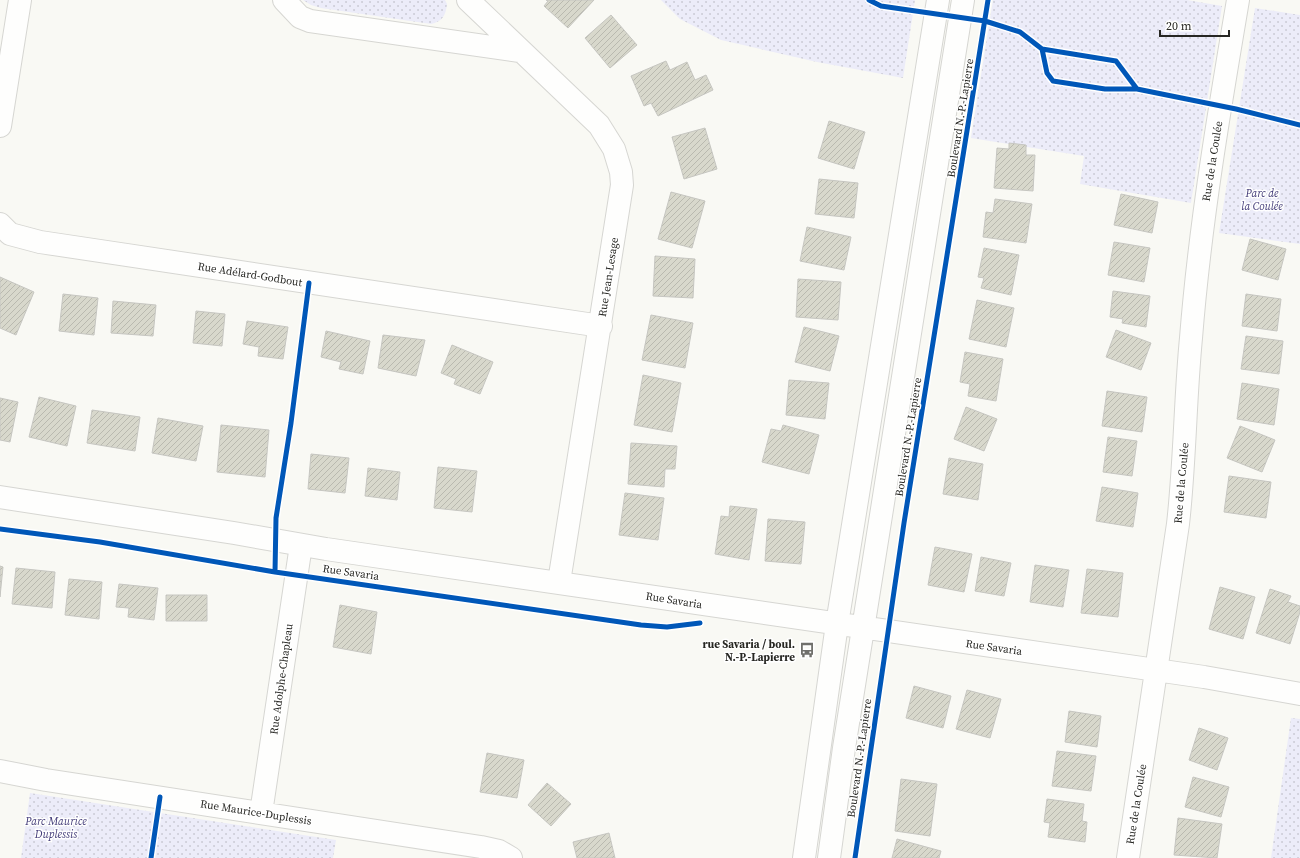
<svg xmlns="http://www.w3.org/2000/svg" width="1300" height="858" font-family="'Source Serif 4',serif">
<style>
.grass{fill:url(#grass-dots)}
.building{fill:url(#building-hatch);stroke:#c6c6c1}
.lines{fill:none;stroke-linecap:round;stroke-linejoin:round}
.minor-casing{stroke:#d6d6d2;stroke-width:24}
.minor{stroke:#fefefd;stroke-width:22}
.cycleway-casing{stroke:#fff;stroke-width:8}
.cycleway{stroke:#0057b8;stroke-width:5}
.labels{text-anchor:middle;stroke-width:3;stroke-linejoin:round;paint-order:stroke}
.street-label{font-size:11px;fill:#272723;stroke:#fff}
.park-label{font-size:11px;font-style:italic;fill:#403976;stroke:#fff}
.poi-label{font-size:11px;font-weight:bold;fill:#272723;stroke:#fff;text-anchor:end}
</style>
<defs>
<pattern id="grass-dots" width="8" height="8" patternUnits="userSpaceOnUse"><rect width="8" height="8" fill="#ececf9"/><path d="M2 2h.1M6 6h.1" fill="none" stroke="#cacad5" stroke-width="1.8" stroke-linecap="round"/></pattern>
<pattern id="building-hatch" width="6" height="6" patternUnits="userSpaceOnUse"><rect width="6" height="6" fill="#d8d8cc"/><path d="M-1 1l2-2M0 6l6-6M5 7l2-2" fill="none" stroke="#b9b9af"/></pattern>
</defs>
<rect width="100%" height="100%" fill="#f9f9f4"/>
<path class="grass" d="M 303,0 L 445,0 L 447,4 C 446,15 442,22 431,24 L 321,8 L 311,5 Z
M 661,0 L 915,0 L 903,78 L 817,62 L 721,40 L 680,19 Z
M 993,0 L 1187,0 L 1222,6 L 1191,203 L 1080,184 L 1084,156 L 971,138 Z
M 1255,8 L 1300,15 L 1300,244 L 1219,233 Z
M 1291,718 L 1300,719 L 1300,858 L 1271,858 Z
M 30,793 L 336,840 L 333,858 L 21,858 Z"/>
<path class="building" d="M 546,0 L 594,0 L 568,28 L 544,6 L 548,1 Z
M 611,15 L 637,45 L 610,68 L 585,38 Z
M 666,61 L 670,70 L 687,62 L 695,80 L 706,75 L 713,90 L 658,116 L 651,103 L 644,106 L 631,76 Z
M 829,121 L 865,132 L 854,169 L 818,158 Z
M 705,128 L 717,169 L 684,179 L 672,137 Z
M 1009,143 L 1026,145 L 1026,155 L 1035,155 L 1033,191 L 994,188 L 997,148 L 1009,149 Z
M 819,179 L 858,183 L 854,218 L 815,214 Z
M 671,192 L 705,201 L 692,248 L 658,239 Z
M 1121,194 L 1158,202 L 1152,233 L 1114,225 Z
M 995,199 L 1032,204 L 1026,243 L 983,237 L 986,212 L 993,213 Z
M 807,227 L 851,237 L 844,270 L 800,261 Z
M 1250,239 L 1286,249 L 1278,280 L 1242,270 Z
M 1114,242 L 1150,248 L 1144,282 L 1108,275 Z
M 984,248 L 1019,255 L 1011,295 L 981,288 L 984,278 L 978,277 Z
M 655,256 L 695,259 L 693,298 L 653,296 Z
M 0,277 L 34,292 L 16,335 L 0,328 Z
M 798,279 L 841,282 L 838,320 L 796,317 Z
M 1113,291 L 1150,296 L 1146,327 L 1122,323 L 1123,319 L 1110,317 Z
M 63,294 L 98,298 L 94,335 L 59,331 Z
M 1246,294 L 1281,299 L 1277,331 L 1242,326 Z
M 977,300 L 1014,308 L 1006,347 L 969,339 Z
M 113,301 L 156,305 L 153,336 L 111,333 Z
M 196,311 L 225,314 L 222,346 L 193,343 Z
M 651,315 L 693,323 L 685,368 L 642,360 Z
M 247,321 L 288,327 L 283,359 L 258,356 L 259,347 L 243,344 Z
M 804,327 L 839,336 L 830,371 L 795,362 Z
M 1116,330 L 1151,343 L 1141,370 L 1106,357 Z
M 326,331 L 370,341 L 363,374 L 339,369 L 341,362 L 321,357 Z
M 383,335 L 425,340 L 416,376 L 378,368 Z
M 1246,336 L 1283,341 L 1279,374 L 1241,369 Z
M 452,345 L 493,362 L 480,394 L 454,384 L 456,379 L 441,373 Z
M 965,352 L 1003,359 L 996,401 L 968,396 L 970,384 L 960,382 Z
M 643,375 L 681,383 L 672,432 L 634,425 Z
M 789,380 L 829,383 L 825,419 L 786,415 Z
M 1242,383 L 1279,389 L 1274,425 L 1237,419 Z
M 1107,391 L 1147,397 L 1142,432 L 1102,426 Z
M 39,397 L 76,406 L 67,446 L 29,437 Z
M 0,398 L 18,402 L 10,442 L 0,440 Z
M 966,407 L 997,419 L 984,451 L 954,439 Z
M 92,410 L 140,417 L 135,451 L 87,443 Z
M 158,418 L 203,426 L 196,461 L 152,453 Z
M 221,425 L 269,430 L 265,477 L 217,472 Z
M 783,425 L 819,435 L 809,474 L 762,462 L 771,429 L 781,431 Z
M 1240,426 L 1275,440 L 1262,472 L 1227,458 Z
M 1108,437 L 1137,441 L 1132,476 L 1103,472 Z
M 631,443 L 677,446 L 675,469 L 665,469 L 664,487 L 628,484 Z
M 311,454 L 349,458 L 345,493 L 308,489 Z
M 949,458 L 983,464 L 978,500 L 943,494 Z
M 438,467 L 477,471 L 472,512 L 434,508 Z
M 368,468 L 400,472 L 397,500 L 365,496 Z
M 1229,476 L 1271,482 L 1266,518 L 1224,512 Z
M 1102,487 L 1138,493 L 1133,527 L 1096,521 Z
M 625,493 L 664,498 L 658,540 L 619,535 Z
M 730,506 L 757,509 L 749,560 L 715,554 L 721,516 L 729,517 Z
M 768,519 L 805,522 L 801,564 L 765,561 Z
M 935,547 L 972,554 L 964,592 L 928,585 Z
M 981,557 L 1011,563 L 1004,596 L 975,591 Z
M 1035,565 L 1069,570 L 1063,607 L 1030,602 Z
M 0,566 L 3,567 L 0,597 Z
M 16,568 L 55,572 L 52,608 L 12,604 Z
M 1087,569 L 1123,573 L 1118,617 L 1081,613 Z
M 69,579 L 102,582 L 99,619 L 65,615 Z
M 119,584 L 158,588 L 154,620 L 128,617 L 129,608 L 116,607 Z
M 1220,587 L 1255,597 L 1243,639 L 1209,629 Z
M 1270,589 L 1291,596 L 1288,602 L 1300,606 L 1300,612 L 1290,644 L 1256,633 Z
M 166,595 L 207,595 L 207,621 L 166,621 Z
M 340,605 L 377,612 L 371,654 L 333,647 Z
M 914,686 L 951,696 L 943,728 L 906,718 Z
M 967,690 L 1001,699 L 990,738 L 956,729 Z
M 1069,711 L 1101,716 L 1097,747 L 1065,742 Z
M 1199,728 L 1228,738 L 1217,770 L 1189,760 Z
M 1057,751 L 1096,756 L 1091,791 L 1052,786 Z
M 487,753 L 524,760 L 517,798 L 480,792 Z
M 1193,777 L 1229,787 L 1221,817 L 1185,807 Z
M 901,779 L 937,784 L 930,836 L 895,831 Z
M 547,783 L 571,804 L 551,826 L 528,805 Z
M 1047,799 L 1084,804 L 1082,821 L 1087,822 L 1085,842 L 1048,837 L 1050,823 L 1044,822 Z
M 1178,818 L 1222,824 L 1217,858 L 1174,855 Z
M 609,833 L 615,858 L 577,858 L 573,842 Z
M 897,839 L 941,851 L 939,858 L 892,858 Z"/>
<g class="lines">
<g class="minor-casing">
<path id="minor" d="M 284,0 L 300,17 L 310,21 L 520,51
M 468,0 L 599,125 L 614,149 L 621,172 L 622,185 L 559,582
M 0,126 L 20,0
M 0,224 L 10,234 L 40,242 L 601,326
M 0,497 L 234,533 L 326,549 L 1204,677 L 1300,694
M 0,771 L 46,780 L 481,847 L 499,851 L 511,858
M 261,813 L 301,545
M 804,858 L 837,624 L 938,0
M 829,858 L 844,748 L 963,0
M 1128,858 L 1178,524 C 1185,462 1185,400 1191,338 C 1200,224 1219,112 1238,0"/>
</g>
<use href="#minor" class="minor"/>
<g class="cycleway-casing">
<path id="cycleway" d="M 869,0 L 881,6 L 985,21 L 1020,32 L 1042,49 L 1116,61 L 1137,89 L 1236,109 L 1300,125
M 1042,49 L 1047,73 L 1053,81 L 1105,89 L 1137,89
M 0,529 L 100,542 L 275,572 L 641,625 L 667,627 L 700,623
M 275,572 L 276,518 L 291,423 L 309,283
M 151,858 L 160,797
M 855,858 L 904,523 L 988,0"/>
</g>
<use href="#cycleway" class="cycleway"/>
</g>
<defs>
<g id="bus-bare" transform="scale(1.2)"><path d="M-5-6H5V4H4V6H2V4H-2V6H-4V4H-5ZM-3.5-4V0h7V-4ZM-3.5 1.2v1.5H-2V1.2ZM2 1.2v1.5H3.5V1.2Z" fill="#70706c" stroke="#fff" stroke-width="2.5" paint-order="stroke"/></g>
</defs>
<g fill-rule="evenodd">
<use href="#bus-bare" x="807" y="650"/>
</g>
<g class="labels">
<g class="street-label">
<text transform="translate(960 118) rotate(-81)" y="4">Boulevard N.-P.-Lapierre</text>
<text transform="translate(1212 161) rotate(-81)" y="4">Rue de la Coulée</text>
<text transform="translate(250 274) rotate(9)" y="4">Rue Adélard-Godbout</text>
<text transform="translate(608 277) rotate(-81)" y="4">Rue Jean-Lesage</text>
<text transform="translate(908 437) rotate(-81)" y="4">Boulevard N.-P.-Lapierre</text>
<text transform="translate(1181 483) rotate(-85)" y="4">Rue de la Coulée</text>
<text transform="translate(351 572) rotate(8)" y="4">Rue Savaria</text>
<text transform="translate(674 600) rotate(9)" y="4">Rue Savaria</text>
<text transform="translate(994 647) rotate(8)" y="4">Rue Savaria</text>
<text transform="translate(281 679) rotate(-82)" y="4">Rue Adolphe-Chapleau</text>
<text transform="translate(859 758) rotate(-82)" y="4">Boulevard N.-P.-Lapierre</text>
<text transform="translate(1136 804) rotate(-81)" y="4">Rue de la Coulée</text>
<text transform="translate(256 812) rotate(9)" y="4">Rue Maurice-Duplessis</text>
</g>
<g class="park-label">
<text x="1262" y="197">Parc de<tspan x="1262" dy="13">la Coulée</tspan></text>
<text x="56" y="825">Parc Maurice<tspan x="56" dy="13">Duplessis</tspan></text>
</g>
<g class="poi-label">
<text x="795" y="648">rue Savaria / boul.<tspan x="795" dy="13">N.-P.-Lapierre</tspan></text>
</g>
</g>
<path d="M1160 30v6h69v-6" fill="none" stroke="#272723" stroke-width="2"/>
<text x="1166" y="30" font-size="12" fill="#272723" stroke="#ffffff" stroke-width="3" paint-order="stroke">20 m</text>
</svg>
